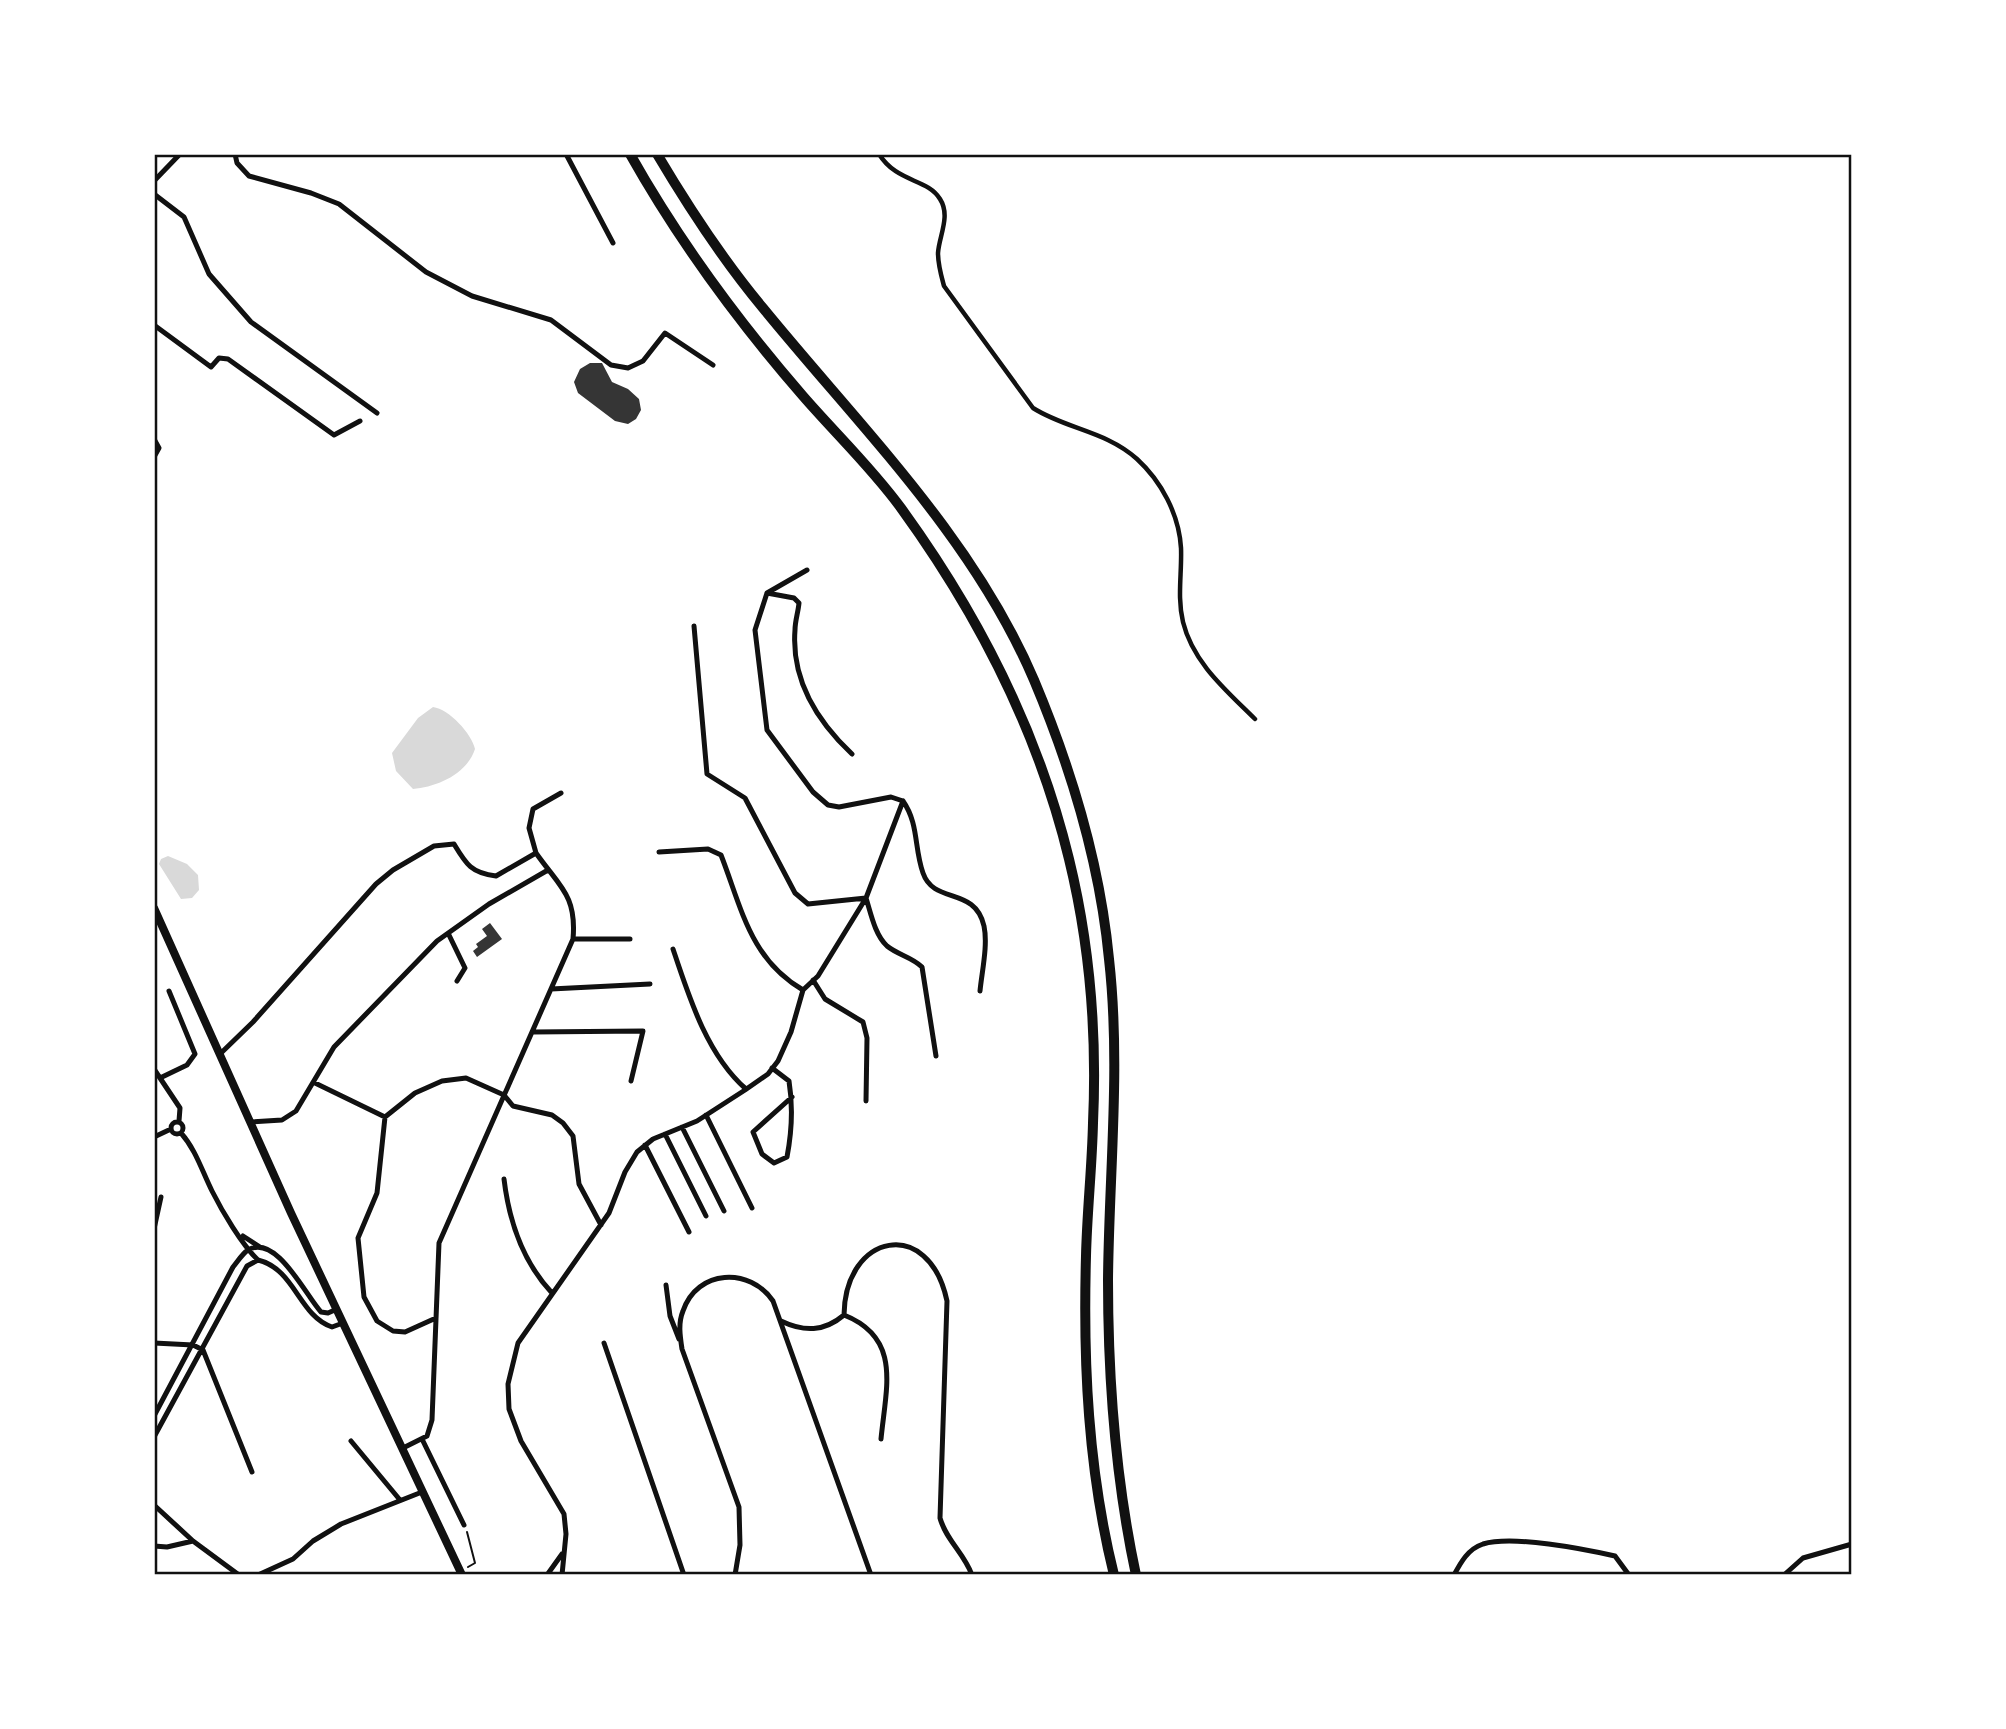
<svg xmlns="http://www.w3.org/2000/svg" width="2006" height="1729" font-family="Signika,sans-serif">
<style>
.water{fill:#d9d9d9}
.building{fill:#353535}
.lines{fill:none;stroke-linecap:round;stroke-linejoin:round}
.path{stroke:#111;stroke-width:2}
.pedestrian{stroke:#111;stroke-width:4.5}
.minor{stroke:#111;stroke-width:5}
.secondary{stroke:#111;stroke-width:8}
.motorway{stroke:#111;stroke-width:10}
.neatline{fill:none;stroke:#111;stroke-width:2.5}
</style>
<rect width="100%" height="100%" fill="#fff"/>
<path class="water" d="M 433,707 C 449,709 472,734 475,749 C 467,774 437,787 413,789 L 396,771 L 392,753 L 418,718 Z
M 168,856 L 187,864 L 198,875 L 199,890 L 192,898 L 181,899 L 159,864 L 161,859 Z"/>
<path class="building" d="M 590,363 L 602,363 L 612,382 L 628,389 L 639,399 L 641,410 L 636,419 L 628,424 L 615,421 L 578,393 L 574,382 L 580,369 Z
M 490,923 L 502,939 L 477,957 L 473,951 L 478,947 L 476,944 L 487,936 L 482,929 Z"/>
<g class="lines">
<path class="path" d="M 467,1532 L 475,1563 L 468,1567"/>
<path class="pedestrian" d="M 879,154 C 897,183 927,178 940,199 C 951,216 939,236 938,253 C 938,265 941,275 944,286 L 1033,408 C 1066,429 1106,431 1137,459 C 1161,481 1179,514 1181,548 C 1182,573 1177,597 1183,622 C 1193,663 1227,691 1255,719"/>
<path class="minor" d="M 235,154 L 237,163 L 249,176 L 311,193 L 339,204 L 426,272 L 472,296 L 551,320 L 611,365 L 628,368 L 643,361 L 665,333 L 713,365
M 566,154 L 613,243
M 154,181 L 180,154
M 154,194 L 184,217 L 209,274 L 251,322 L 377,413
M 154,325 L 211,367 L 219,358 L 228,359 L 334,435 L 360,421
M 154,439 L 159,448 L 154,457
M 767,593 L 755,630 L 767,730 L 813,792 L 828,805 L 839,807 L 891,797 L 903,801
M 767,593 L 794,598 L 799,603 C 798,613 795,621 795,630 C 791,681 817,721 852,754
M 767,593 L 807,570
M 694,626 L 707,774 L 745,798 L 795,893 L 808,904 L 866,898 C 871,914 875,935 887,946 C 898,955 912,957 922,967 L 936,1056
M 903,801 C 919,824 914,848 923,873 C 934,905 975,886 984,926 C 988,945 982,971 980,991
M 659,852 L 708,849 L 721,855 C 742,909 750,959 803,990
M 536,853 L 529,828 L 533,809 L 561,793
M 449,935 L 465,968 L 457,981
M 573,939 L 630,939
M 673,949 C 689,997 707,1055 746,1089
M 813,980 L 825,999 L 863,1022 L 867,1038 L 866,1101
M 551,989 L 650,984
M 533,1032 L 643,1031 L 631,1081
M 220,1054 L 253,1022 L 376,884 L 393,870 L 434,846 L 454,844 C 466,864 471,873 496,876 L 536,853 C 559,886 577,895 573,939 L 439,1243 L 432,1420 L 427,1436 L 403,1448
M 772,1068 L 789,1081 C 793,1106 792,1131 787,1157 L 774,1163 L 762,1154 L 753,1132 L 792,1097
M 154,1069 L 180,1108 L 179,1121
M 160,1078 L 187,1065 L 195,1054 L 169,991
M 315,1083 L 385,1117 L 415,1093 L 442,1081 L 466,1078 L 504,1095 L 513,1106 L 552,1115 L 563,1123 L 573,1136 L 579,1184 L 601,1225
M 706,1115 L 752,1208
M 385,1117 L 377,1193 L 358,1238 L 364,1297 L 377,1321 L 393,1331 L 405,1332 L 436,1318
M171 1128a6 6 0 1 1 12 0a6 6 0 1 1-12 0Z
M 251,1122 L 282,1120 L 296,1111 L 334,1047 L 437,941 L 489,904 L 548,870
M 682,1127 L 724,1211
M 181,1133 C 196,1150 202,1171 212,1191 C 222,1211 242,1245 258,1260
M 665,1134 L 706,1216
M 154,1137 L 171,1129
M 645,1145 L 689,1232
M 504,1179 C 509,1221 523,1262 552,1293
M 154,1229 L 161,1197
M 243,1236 L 260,1247
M 666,1285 L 670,1316 L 679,1339
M 844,1315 C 902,1338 886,1387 881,1439
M 781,1321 C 804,1332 824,1332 844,1315 C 845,1233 929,1216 947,1301 L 940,1518 C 946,1540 964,1553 972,1575
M 154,1343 L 193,1345 L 203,1350 L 252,1472
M 604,1343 L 684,1575
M 154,1416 L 233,1267 C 237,1262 243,1253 248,1250 C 276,1233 306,1296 321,1312 L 328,1313 L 337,1309
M 154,1437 L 247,1266 L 258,1260 C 295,1269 299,1316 332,1327 L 343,1323
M 422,1439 L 464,1525
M 351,1441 L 400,1500
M 154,1505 L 193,1541 L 239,1575
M 154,1546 L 167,1547 L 193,1541
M 258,1575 L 293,1559 L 313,1541 L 341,1524 L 422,1492
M 547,1575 L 562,1554
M 562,1575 L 566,1534 L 564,1514 L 521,1441 L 509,1409 L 508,1384 L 518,1343 L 609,1213 L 625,1172 L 637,1152 L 653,1139 L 697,1121 L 745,1090 L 768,1074 L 778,1061 L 791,1032 L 803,990 L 818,976 L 866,898 L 903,801
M 735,1575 L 740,1545 L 739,1507 L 682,1349 C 680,1336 678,1323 683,1311 C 697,1269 750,1267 773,1301 L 871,1575
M 1454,1575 C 1461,1562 1468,1549 1483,1544 C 1513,1535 1584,1549 1615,1556 L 1629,1575
M 1784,1575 L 1803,1558 L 1852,1544"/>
<path class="secondary" d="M 154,908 L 291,1213 L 462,1575"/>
<path class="motorway" d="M 630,154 C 679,241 737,320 803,396 C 835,433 872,468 901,508 C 978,614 1038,731 1069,859 C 1090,945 1097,1035 1093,1123 C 1092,1167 1087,1212 1086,1256 C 1083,1363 1088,1470 1114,1575
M 657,154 C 689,208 723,260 763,308 C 860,427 973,537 1034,680 C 1071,768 1100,864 1109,959 C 1121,1066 1109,1173 1108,1280 C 1108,1380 1115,1477 1136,1575"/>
</g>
<rect width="2006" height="1729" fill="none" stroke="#ffffff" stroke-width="312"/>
<rect x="156" y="156" width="1694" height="1417" class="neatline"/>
</svg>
